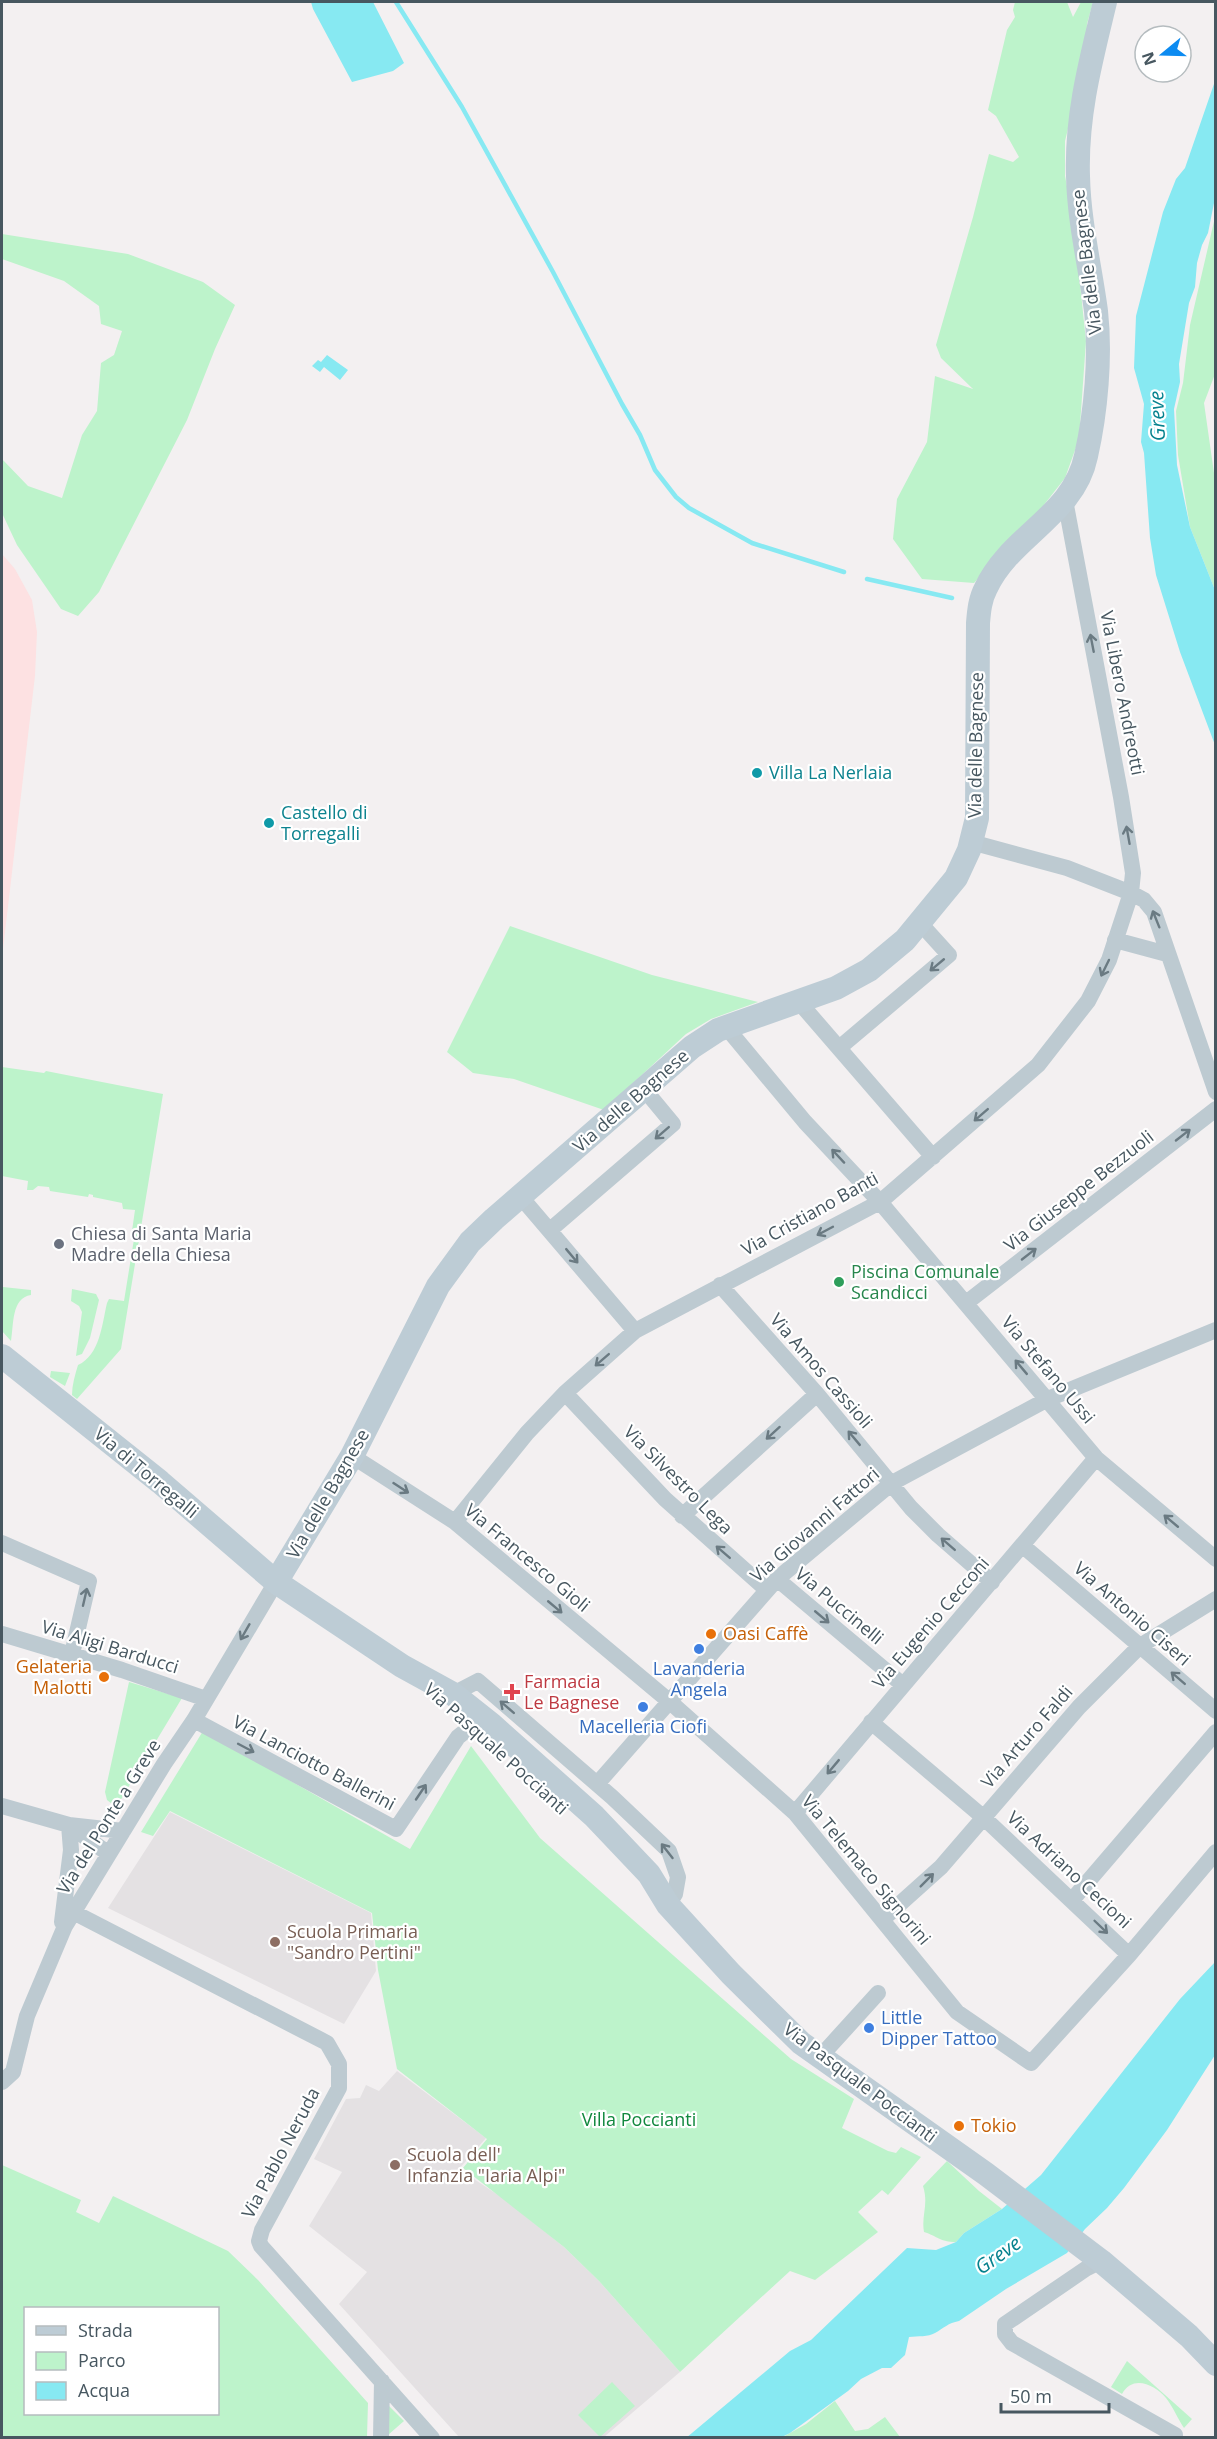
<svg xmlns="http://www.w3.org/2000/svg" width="1217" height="2439" font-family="'Open Sans',sans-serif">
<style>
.education{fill:#e4e1e3}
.medical{fill:#fde1e2}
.green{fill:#bdf3cb;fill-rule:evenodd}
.water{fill:#87e9f2}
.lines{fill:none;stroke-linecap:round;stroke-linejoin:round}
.stream{stroke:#87e9f2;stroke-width:4.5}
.street{stroke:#bdcad1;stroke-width:16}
.secondary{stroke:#bdccd5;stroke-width:24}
.oneway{stroke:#6a7a82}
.culture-dot{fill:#0f9aa8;stroke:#fff;stroke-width:2}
.worship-dot{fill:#6b7280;stroke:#fff;stroke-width:2}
.leisure-dot{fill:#2e9e5b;stroke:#fff;stroke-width:2}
.food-dot{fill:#e8710a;stroke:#fff;stroke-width:2}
.shop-dot{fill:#3f7fe0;stroke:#fff;stroke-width:2}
.health-dot{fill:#e0444e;stroke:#fff;stroke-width:2}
.education-dot{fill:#8d6e63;stroke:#fff;stroke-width:2}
.labels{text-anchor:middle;stroke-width:4.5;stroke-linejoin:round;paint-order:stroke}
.street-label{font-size:18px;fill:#475760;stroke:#fff}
.culture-label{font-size:18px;fill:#0d838f;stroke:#fff;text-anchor:start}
.worship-label{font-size:18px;fill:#5b616d;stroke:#fff;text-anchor:start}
.leisure-label{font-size:18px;fill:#27864d;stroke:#fff;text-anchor:start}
.food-label{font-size:18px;fill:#c56008;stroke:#fff;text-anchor:start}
.shop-label{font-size:18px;fill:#366cbe;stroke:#fff}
.health-label{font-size:18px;fill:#be3a42;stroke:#fff;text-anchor:start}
.education-label{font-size:18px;fill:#785e54;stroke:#fff;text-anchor:start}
.park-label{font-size:18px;fill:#11883e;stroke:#fff}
.water-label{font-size:20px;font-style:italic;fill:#06828e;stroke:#fff}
</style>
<rect width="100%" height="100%" fill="#f3f0f1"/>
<path class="education" d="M 170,1812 L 371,1913 L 376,1971 L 344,2024 L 108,1908 Z
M 397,2071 L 486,2138 L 459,2169 L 504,2199 L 564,2247 L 599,2281 L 680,2372 L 604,2437 L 459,2437 L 339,2304 L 367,2272 L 309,2226 L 342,2172 L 314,2159 L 346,2099 L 360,2098 L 366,2085 L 379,2091 Z"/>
<path class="medical" d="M 2,554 L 15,569 L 32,600 L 37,632 L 35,676 L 2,958 Z"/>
<path class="green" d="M 1015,2 L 1067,2 L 1073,17 L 1081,2 L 1093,2 L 1087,24 L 1086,55 L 1065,141 L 1065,176 L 1073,217 L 1086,341 L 1079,439 L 1065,478 L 1036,515 L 974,583 L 922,579 L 893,539 L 897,499 L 927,442 L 935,376 L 973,389 L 941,358 L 936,345 L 973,217 L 989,154 L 1013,162 L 1019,157 L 996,116 L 988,110 L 1007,30 L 1015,17 L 1013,10 Z
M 1215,217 L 1215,374 L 1204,403 L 1216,487 L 1215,590 L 1190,527 L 1178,455 L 1176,411 L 1183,383 L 1190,325 Z
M 2,234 L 128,254 L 203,282 L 235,305 L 215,349 L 187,420 L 99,592 L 78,616 L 61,609 L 17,545 L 2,513 L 2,459 L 28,486 L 62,498 L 82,435 L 97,411 L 101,363 L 114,355 L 122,331 L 101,324 L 99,306 L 64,281 L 2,259 Z
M 510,926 L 652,975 L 758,1002 L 711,1019 L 686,1034 L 604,1110 L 514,1079 L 473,1073 L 447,1052 Z
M 2,1067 L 44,1073 L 46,1071 L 163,1094 L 121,1349 L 77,1399 L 72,1395 C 72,1385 75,1375 78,1365 C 100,1355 102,1324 107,1303 L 109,1299 L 124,1301 L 134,1239 L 131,1238 L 135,1210 L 123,1209 L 122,1203 L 93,1197 L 93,1195 L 89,1194 L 88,1197 L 50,1191 L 49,1187 L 38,1186 L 33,1190 L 27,1190 L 28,1181 L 2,1176 Z
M 3,1287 L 31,1290 L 31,1295 C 11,1298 14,1325 11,1341 L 2,1331 Z
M 72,1289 L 96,1294 L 99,1300 L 90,1338 L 82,1354 L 76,1356 L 82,1312 L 79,1306 L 71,1301 Z
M 51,1371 L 70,1373 L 65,1386 L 50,1377 Z
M 129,1682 L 182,1698 L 120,1801 L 112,1804 L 107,1800 L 105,1792 Z
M 203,1731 L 410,1849 L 471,1746 L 540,1838 L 791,2059 L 854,2099 L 842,2128 L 888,2151 L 896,2153 L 901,2147 L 921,2157 L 888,2195 L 882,2190 L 858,2212 L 878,2232 L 815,2280 L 790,2271 L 680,2372 L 599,2281 L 564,2247 L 463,2168 L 487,2139 L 397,2069 L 378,1970 L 372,1913 L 170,1811 L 153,1836 L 141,1832 Z
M 947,2161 L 979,2191 L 1002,2209 L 964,2233 L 956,2242 C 940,2242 937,2236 924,2232 C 921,2215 929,2205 923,2186 Z
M 2,2165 L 81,2200 L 76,2212 L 99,2223 L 113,2196 L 228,2251 L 258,2280 L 368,2403 L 367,2437 L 2,2437 ZM 218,2308 L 218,2414 L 26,2414 L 26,2308 Z
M 1127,2361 L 1192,2419 L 1184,2428 C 1178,2419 1173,2407 1166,2398 C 1155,2385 1133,2374 1122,2394 L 1111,2387 Z
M 612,2382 L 635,2406 L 600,2437 L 578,2415 Z
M 835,2401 L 855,2431 L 868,2429 L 885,2417 L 900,2437 L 783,2437 L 806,2424 Z
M 388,2405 L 404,2421 L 388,2435 Z"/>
<path class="water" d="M 311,2 L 373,2 L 404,63 L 393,71 L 352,82 L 313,9 Z
M 1215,81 L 1215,198 L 1208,233 L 1202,245 L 1197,263 L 1195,287 L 1189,303 L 1179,364 L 1180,382 L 1174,409 L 1177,465 L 1190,527 L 1215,590 L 1215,745 L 1180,652 L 1156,575 L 1150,538 L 1144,453 L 1141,442 L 1144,404 L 1134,368 L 1136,316 L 1163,212 L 1176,179 L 1185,168 Z
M 327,355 L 348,370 L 340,380 L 324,367 L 320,372 L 312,366 L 318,360 L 321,362 Z
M 1215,1962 L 1215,2055 L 1167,2130 L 1124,2188 L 1107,2208 L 1085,2229 L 1067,2253 L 1006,2289 L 959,2321 C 948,2323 944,2328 935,2333 C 928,2337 918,2336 909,2337 L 905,2355 L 891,2368 L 882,2368 L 861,2379 L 848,2391 L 790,2433 L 780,2438 L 686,2438 L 790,2351 L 811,2340 L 907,2248 L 936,2250 L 956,2242 L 964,2233 L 1002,2209 L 1041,2175 L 1180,1999 Z"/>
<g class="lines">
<path class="stream" d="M 396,2 L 462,107 L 553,272 L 622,404 L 640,435 L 655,470 L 676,497 L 689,508 L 752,543 L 844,572
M 867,579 L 952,598"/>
<path class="street" d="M 971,842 L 1067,868 L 1131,893 L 1144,900 L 1154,912 L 1216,1092
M 1115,940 L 1167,954
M 799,1002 L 933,1157
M 726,1027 L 805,1122 L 880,1202 L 1096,1458 L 1216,1559
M 839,1048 L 949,955 L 920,923
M 520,1196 L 635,1331
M 550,1230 L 673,1124 L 644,1089
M 720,1285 L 817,1394 L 911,1508 L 938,1535 L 992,1582
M 966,1303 L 1216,1109
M 565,1393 L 665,1499 L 767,1590
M 352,1456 L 455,1522 L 669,1701 L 795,1813 L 957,2012 L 1031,2063 L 1129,1955 L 1216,1852
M 682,1516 L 817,1394
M 455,1522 L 527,1433 L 565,1393 L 635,1331 L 880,1202 L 1038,1065 L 1088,1001 L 1109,960 L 1131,893 L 1133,873 L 1121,797 L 1065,500
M 2,1543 L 89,1581 L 72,1654
M 1023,1546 L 1216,1711
M 777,1579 L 903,1685
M 2,1634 L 122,1670 L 206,1699
M 453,1694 L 478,1681 L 612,1797 L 669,1851 L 678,1877 L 675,1894 L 668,1905
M 194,1720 L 396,1829 L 458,1737 L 463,1733 L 475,1729
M 871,1722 L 983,1817 L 1129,1955
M 597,1784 L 777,1579 L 892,1483 L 1048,1399 L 1216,1330
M 2,1806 L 69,1825 L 123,1831
M 795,1813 L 1096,1458
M 70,1826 L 109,1854
M 1073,1899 L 1216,1732
M 73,1912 L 327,2043 L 339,2064 L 339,2088 L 262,2230 L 259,2241 L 261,2246 L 432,2438
M 883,1919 L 941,1867 L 1079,1707 L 1140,1646 L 1216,1599
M 62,1922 L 71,1850 L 69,1825
M 820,2057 L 878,1993
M 2,2082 L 13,2072 L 27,2016 L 65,1926 L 164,1764 L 194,1720 L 276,1582
M 1101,2261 L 1087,2268 L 1005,2324 L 1005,2334 L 1012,2343 L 1175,2435 L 1175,2438
M 381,2438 L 382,2381"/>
<path class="secondary" d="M 2,1356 L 160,1482 L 276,1582 L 402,1666 L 453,1694 L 492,1725 L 594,1816 L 649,1874 L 668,1905 L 731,1974 L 801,2043 L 986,2174 L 1101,2261 L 1189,2336 L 1216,2364
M 276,1582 L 352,1456 L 438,1286 L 470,1242 L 494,1219 L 692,1047 L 718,1030 L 836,988 L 869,970 L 905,940 L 956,878 L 969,850 L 977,818 L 978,623 C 979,611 980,599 986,588 C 1010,536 1074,515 1086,456 C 1096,412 1101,356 1096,311 C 1090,266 1079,222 1078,176 C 1076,115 1091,60 1105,2"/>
</g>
<defs><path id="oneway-shaft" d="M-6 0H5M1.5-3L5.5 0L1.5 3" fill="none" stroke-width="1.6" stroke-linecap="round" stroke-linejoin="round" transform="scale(1.5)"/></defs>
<g class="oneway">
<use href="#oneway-shaft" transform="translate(1092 643) rotate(-101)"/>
<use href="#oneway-shaft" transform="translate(1128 835) rotate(-100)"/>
<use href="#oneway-shaft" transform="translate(1156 919) rotate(-112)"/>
<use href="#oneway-shaft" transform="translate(937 965) rotate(140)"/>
<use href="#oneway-shaft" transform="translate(1105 968) rotate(116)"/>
<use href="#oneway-shaft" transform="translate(981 1115) rotate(139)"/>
<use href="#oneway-shaft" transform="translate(662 1133) rotate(139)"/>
<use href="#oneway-shaft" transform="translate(1183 1135) rotate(-38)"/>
<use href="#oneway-shaft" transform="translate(838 1156) rotate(-133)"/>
<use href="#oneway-shaft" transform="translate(825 1231) rotate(152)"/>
<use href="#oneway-shaft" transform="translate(1029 1254) rotate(-38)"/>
<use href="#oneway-shaft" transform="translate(572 1256) rotate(50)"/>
<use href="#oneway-shaft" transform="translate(602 1360) rotate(139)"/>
<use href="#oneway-shaft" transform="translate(1021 1367) rotate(-130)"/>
<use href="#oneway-shaft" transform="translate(773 1433) rotate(138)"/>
<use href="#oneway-shaft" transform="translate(854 1438) rotate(-130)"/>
<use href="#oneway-shaft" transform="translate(401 1488) rotate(33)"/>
<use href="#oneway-shaft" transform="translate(1171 1521) rotate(-140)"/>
<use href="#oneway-shaft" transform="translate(948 1544) rotate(-139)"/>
<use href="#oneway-shaft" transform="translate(723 1552) rotate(-139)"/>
<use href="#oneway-shaft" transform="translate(85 1597) rotate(-77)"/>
<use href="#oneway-shaft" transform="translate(555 1607) rotate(40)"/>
<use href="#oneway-shaft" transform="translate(822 1617) rotate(40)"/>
<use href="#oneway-shaft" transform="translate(245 1632) rotate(120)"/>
<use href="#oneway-shaft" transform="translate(1178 1678) rotate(-139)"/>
<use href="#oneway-shaft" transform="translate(507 1707) rotate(-139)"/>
<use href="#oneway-shaft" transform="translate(246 1748) rotate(28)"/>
<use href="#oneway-shaft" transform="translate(833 1767) rotate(130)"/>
<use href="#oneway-shaft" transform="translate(421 1792) rotate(-56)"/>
<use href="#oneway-shaft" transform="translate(667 1851) rotate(-128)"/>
<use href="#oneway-shaft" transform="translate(927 1880) rotate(-45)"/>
<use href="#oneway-shaft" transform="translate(1101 1927) rotate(44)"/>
</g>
<g class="culture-dot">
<circle cx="757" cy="773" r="6"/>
<circle cx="269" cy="823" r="6"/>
</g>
<circle class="worship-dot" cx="59" cy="1244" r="6"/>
<circle class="leisure-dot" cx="839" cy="1282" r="6"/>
<g class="food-dot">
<circle cx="711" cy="1634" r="6"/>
<circle cx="104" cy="1677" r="6"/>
<circle cx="959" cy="2126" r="6"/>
</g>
<g class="shop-dot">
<circle cx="699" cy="1649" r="6"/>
<circle cx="643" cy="1707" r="6"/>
<circle cx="869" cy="2028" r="6"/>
</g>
<path class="health-dot" d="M509 1683h6v6h6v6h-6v6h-6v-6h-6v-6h6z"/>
<g class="education-dot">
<circle cx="275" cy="1942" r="6"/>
<circle cx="395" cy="2165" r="6"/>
</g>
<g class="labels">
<g class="street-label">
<text transform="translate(1087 262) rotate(-97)" y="6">Via delle Bagnese</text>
<text transform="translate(1122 693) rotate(79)" y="6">Via Libero Andreotti</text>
<text transform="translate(976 745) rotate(-89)" y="6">Via delle Bagnese</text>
<text transform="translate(631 1101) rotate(-41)" y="6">Via delle Bagnese</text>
<text transform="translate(1079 1191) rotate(-38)" y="6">Via Giuseppe Bezzuoli</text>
<text transform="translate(810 1214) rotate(-29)" y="6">Via Cristiano Banti</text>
<text transform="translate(1048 1370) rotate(50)" y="6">Via Stefano Ussi</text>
<text transform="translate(821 1371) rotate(49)" y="6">Via Amos Cassioli</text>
<text transform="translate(146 1473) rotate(40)" y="6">Via di Torregalli</text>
<text transform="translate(678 1480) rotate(45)" y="6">Via Silvestro Lega</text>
<text transform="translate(328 1494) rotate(-60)" y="6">Via delle Bagnese</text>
<text transform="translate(815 1525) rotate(-41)" y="6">Via Giovanni Fattori</text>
<text transform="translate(527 1558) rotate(40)" y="6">Via Francesco Gioli</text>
<text transform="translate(839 1606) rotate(40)" y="6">Via Puccinelli</text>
<text transform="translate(1132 1614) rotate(41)" y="6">Via Antonio Ciseri</text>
<text transform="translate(931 1623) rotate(-49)" y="6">Via Eugenio Cecconi</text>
<text transform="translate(110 1647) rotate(17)" y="6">Via Aligi Barducci</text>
<text transform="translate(1027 1737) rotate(-49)" y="6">Via Arturo Faldi</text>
<text transform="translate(496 1749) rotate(42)" y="6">Via Pasquale Poccianti</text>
<text transform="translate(314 1763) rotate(28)" y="6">Via Lanciotto Ballerini</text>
<text transform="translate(109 1817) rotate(-58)" y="6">Via del Ponte a Greve</text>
<text transform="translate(866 1870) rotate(50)" y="6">Via Telemaco Signorini</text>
<text transform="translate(1069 1870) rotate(43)" y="6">Via Adriano Cecioni</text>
<text transform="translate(860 2083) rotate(37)" y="6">Via Pasquale Poccianti</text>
<text transform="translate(281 2153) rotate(-62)" y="6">Via Pablo Neruda</text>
</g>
<g class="culture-label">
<text x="769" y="779">Villa La Nerlaia</text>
<text x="281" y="819">Castello di<tspan x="281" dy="21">Torregalli</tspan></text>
</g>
<g class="worship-label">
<text x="71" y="1240">Chiesa di Santa Maria<tspan x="71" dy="21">Madre della Chiesa</tspan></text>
</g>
<g class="leisure-label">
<text x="851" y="1278">Piscina Comunale<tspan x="851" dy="21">Scandicci</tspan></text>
</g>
<g class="food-label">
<text x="723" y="1640">Oasi Caffè</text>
<text x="92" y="1673" text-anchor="end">Gelateria<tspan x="92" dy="21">Malotti</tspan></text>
<text x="971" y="2132">Tokio</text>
</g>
<g class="shop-label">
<text x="699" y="1675">Lavanderia<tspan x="699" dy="21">Angela</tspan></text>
<text x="643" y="1733">Macelleria Ciofi</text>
<text x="881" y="2024" text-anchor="start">Little<tspan x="881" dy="21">Dipper Tattoo</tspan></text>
</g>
<g class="health-label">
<text x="524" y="1688">Farmacia<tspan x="524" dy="21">Le Bagnese</tspan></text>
</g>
<g class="education-label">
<text x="287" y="1938">Scuola Primaria<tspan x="287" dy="21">"Sandro Pertini"</tspan></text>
<text x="407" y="2161">Scuola dell'<tspan x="407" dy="21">Infanzia "Iaria Alpi"</tspan></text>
</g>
<g class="park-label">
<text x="639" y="2126">Villa Poccianti</text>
</g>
<g class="water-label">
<text transform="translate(1157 416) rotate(-92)" y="7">Greve</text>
<text transform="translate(998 2255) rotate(-35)" y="7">Greve</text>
</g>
</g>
<rect width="1217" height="2439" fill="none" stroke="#475760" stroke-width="6"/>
<rect x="24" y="2307" width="195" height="108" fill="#ffffff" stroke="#b5bcbf" stroke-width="1.5"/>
<rect x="36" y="2326" width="30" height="9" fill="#bdccd5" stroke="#b5bcbf" stroke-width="1.5"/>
<text x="78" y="2337" font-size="18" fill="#475760">Strada</text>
<rect x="36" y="2352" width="30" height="18" fill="#bdf3cb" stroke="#b5bcbf" stroke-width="1.5"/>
<text x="78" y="2367" font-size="18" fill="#475760">Parco</text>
<rect x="36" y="2382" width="30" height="18" fill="#87e9f2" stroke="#b5bcbf" stroke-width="1.5"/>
<text x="78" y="2397" font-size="18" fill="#475760">Acqua</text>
<g transform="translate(1163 54) rotate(251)"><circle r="28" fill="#ffffff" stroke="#b5bcbf" stroke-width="1.5"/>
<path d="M0-4.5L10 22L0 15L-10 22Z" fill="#0c8bf1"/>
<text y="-9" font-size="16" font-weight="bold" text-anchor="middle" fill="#475760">N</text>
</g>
<path d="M1001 2403v9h108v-9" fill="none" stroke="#475760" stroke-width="3"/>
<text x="1010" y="2403" font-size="18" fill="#475760" stroke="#ffffff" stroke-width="4.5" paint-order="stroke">50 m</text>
</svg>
